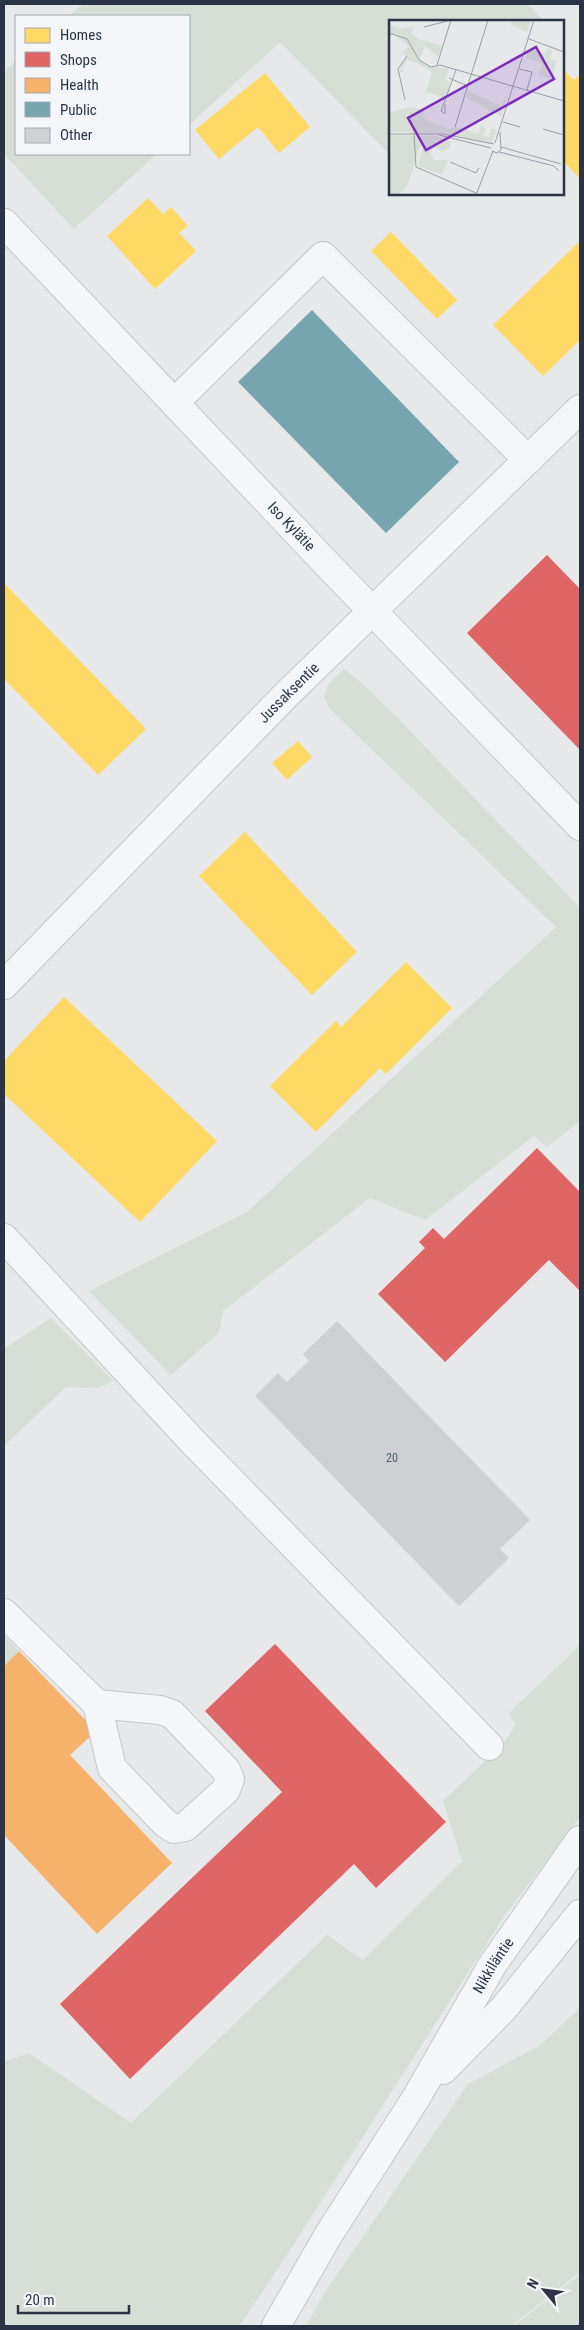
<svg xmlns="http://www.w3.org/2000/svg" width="584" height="2330" font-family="'Roboto Condensed',sans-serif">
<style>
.green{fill:#d6ded6}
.homes{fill:#ffd966}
.shops{fill:#e06666}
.health{fill:#f6b26b}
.public{fill:#76a5af}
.building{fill:#ced0d3}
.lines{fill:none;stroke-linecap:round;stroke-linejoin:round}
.minor-casing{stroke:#c4c6c8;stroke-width:30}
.minor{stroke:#f5f6f7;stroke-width:28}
.labels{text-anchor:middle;stroke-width:5;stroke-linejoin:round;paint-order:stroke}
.number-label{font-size:12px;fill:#545c69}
.street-label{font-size:15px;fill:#2b3445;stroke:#f4f6f9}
.inset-road{fill:none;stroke:#9ba0a8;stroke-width:1}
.view{fill:#7b2cbf;fill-opacity:0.15;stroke:#7b2cbf;stroke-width:2.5}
.inset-edge{fill:none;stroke:#2b3445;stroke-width:2.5}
</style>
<rect width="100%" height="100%" fill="#e6e8ea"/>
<path class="green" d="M 83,4 L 528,4 L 544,21 L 390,21 L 390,155 L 280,42 L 189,125 L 189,16 L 69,16 Z
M 16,61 L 16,154 L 157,154 L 74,229 L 4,154 L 4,72 Z
M 344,669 L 361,682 L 396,716 L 580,908 L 580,1121 L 547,1147 L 534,1136 L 425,1220 L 370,1198 L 223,1311 L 219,1333 L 171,1375 L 89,1291 L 247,1212 L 556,927 L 330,709 L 324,697 L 328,685 Z
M 51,1318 L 113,1380 L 99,1388 L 66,1387 L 4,1446 L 4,1349 Z
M 4,1635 L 19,1651 L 4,1666 Z
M 580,1645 L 580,1817 L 507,1912 L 281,2264 L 239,2326 L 4,2326 L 4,2062 L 29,2053 L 131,2123 L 327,1935 L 363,1960 L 462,1861 L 443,1801 L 505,1742 L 516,1724 L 508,1714 Z
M 580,2008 L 580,2272 L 511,2326 L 306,2326 L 327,2289 L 468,2084 L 539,2046 Z
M 580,2275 L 580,2326 L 513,2326 Z"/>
<path class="homes" d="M 563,69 L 574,80 L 579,75 L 580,77 L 580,179 L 563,161 Z
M 265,73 L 310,127 L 279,153 L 258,127 L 219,159 L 195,130 Z
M 148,198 L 163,214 L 171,207 L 188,226 L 179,233 L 196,251 L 155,289 L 107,236 Z
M 391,232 L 457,300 L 437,319 L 371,251 Z
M 580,241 L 580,340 L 543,376 L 493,325 Z
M 4,583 L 146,729 L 98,775 L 4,679 Z
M 298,741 L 312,757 L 287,780 L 272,763 Z
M 245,832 L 357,952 L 312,995 L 199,876 Z
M 406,962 L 452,1008 L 386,1074 L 380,1068 L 316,1132 L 270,1086 L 336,1021 L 341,1027 Z
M 64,997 L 217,1141 L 140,1222 L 4,1094 L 4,1061 Z"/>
<path class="shops" d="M 547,555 L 580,589 L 580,750 L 467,633 Z
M 537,1148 L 580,1192 L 580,1291 L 549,1260 L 445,1362 L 378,1294 L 425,1248 L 419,1242 L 433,1228 L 444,1239 Z
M 275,1644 L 446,1822 L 376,1888 L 354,1864 L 130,2079 L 60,2004 L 282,1792 L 205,1711 Z"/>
<path class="health" d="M 19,1651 L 96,1731 L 70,1755 L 172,1863 L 97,1934 L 4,1835 L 4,1666 Z"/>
<path class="public" d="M 312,310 L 459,462 L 386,533 L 238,382 Z"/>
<path class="building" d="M 337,1321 L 530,1520 L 500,1549 L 509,1558 L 459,1606 L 255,1396 L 278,1373 L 287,1382 L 309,1361 L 303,1354 Z"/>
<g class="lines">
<g class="minor-casing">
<g id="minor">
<path id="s1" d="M 4,223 L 325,562 L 580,826"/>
<path d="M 175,402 L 323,256 L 528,460"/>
<path id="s2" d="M 4,985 L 285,696 L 580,409"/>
<path d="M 4,1238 L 194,1443 L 489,1746"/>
<path d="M 4,1613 L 97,1704 L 112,1768 L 165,1823 L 174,1829 L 185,1827 L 226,1790 L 230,1779 L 226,1770 L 172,1714 L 160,1710 L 97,1704"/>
<path d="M 443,2070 L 504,2008 L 580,1914"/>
<path id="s3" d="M 276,2326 L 329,2234 L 416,2098 L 493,1964 L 580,1840"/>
</g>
</g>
<use href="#minor" class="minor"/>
</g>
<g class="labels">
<g class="number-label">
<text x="392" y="1462">20</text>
</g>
<g class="street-label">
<text dy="5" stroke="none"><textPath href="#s1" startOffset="418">Iso Kylätie</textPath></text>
<text dy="5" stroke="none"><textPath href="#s2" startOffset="408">Jussaksentie</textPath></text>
<text dy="5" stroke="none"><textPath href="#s3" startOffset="421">Nikkiläntie</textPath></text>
</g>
</g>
<g transform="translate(389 20)">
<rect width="175" height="175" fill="#e6e8ea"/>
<path d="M 123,0 L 142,0 L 138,12 L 122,5 ZM 0,5 L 12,8 L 24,7 L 22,13 L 29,19 L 54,26 L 49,37 L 36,26 L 30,40 L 42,47 L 60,48 L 56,59 L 61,62 L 57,78 L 37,72 L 43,52 L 28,43 L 18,40 L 13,49 L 15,51 L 10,53 L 17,36 L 13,33 L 20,26 L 4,14 L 0,19 ZM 140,28 L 156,34 L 158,29 L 163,31 L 161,38 L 168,41 L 162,59 L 150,55 L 153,43 L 137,38 ZM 121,66 L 112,96 L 77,78 L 79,71 L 113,86 ZM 21,87 L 34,90 L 35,99 L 59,109 L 68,107 L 90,114 L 91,106 L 97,108 L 94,115 L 100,117 L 102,108 L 107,110 L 103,124 L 57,113 L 0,112 L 0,93 ZM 0,115 L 47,116 L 62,122 L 60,128 L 53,131 L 46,128 L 41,132 L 45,140 L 59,140 L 53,155 L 29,146 L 34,126 L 31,126 L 18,166 L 9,175 L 0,175 Z" fill="#d6ded6"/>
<path class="inset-road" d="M 35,7 L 62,0M 0,13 L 18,19 L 30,40 L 42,47 L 51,45 L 175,81M 140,19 L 175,32M 48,45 L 62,0M 130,49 L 143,52 L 138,70M 60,58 L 79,66M 16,80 L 9,49 L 18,36M 56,84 L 56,94 L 52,91 L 67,50M 114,102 L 131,107M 66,107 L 99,0M 154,109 L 175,115M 25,113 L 27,147 L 87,173M 0,114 L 54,114 L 105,124M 50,115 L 102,128M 106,123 L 145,0M 112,127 L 172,144M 103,131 L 108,133 L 112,130 L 111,112M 110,132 L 165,146 L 170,151M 61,142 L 87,153 L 90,148M 87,175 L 104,131"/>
<path class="view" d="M 147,27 L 165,59 L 37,130 L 19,98 Z"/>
<rect width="175" height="175" class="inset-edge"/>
</g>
<rect width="584" height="2330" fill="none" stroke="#2b3445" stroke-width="10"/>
<rect x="15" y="15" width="175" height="140" fill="#f4f6f9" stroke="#a4a8b1"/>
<rect x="25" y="28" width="25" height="15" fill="#ffd966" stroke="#a4a8b1"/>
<text x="60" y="40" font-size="15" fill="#2b3445">Homes</text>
<rect x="25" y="52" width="25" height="15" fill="#e06666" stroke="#a4a8b1"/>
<text x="60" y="65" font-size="15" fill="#2b3445">Shops</text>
<rect x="25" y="78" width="25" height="15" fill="#f6b26b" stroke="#a4a8b1"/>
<text x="60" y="90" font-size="15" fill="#2b3445">Health</text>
<rect x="25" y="102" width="25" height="15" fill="#76a5af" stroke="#a4a8b1"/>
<text x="60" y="115" font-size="15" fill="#2b3445">Public</text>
<rect x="25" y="128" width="25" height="15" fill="#ced0d3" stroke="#a4a8b1"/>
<text x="60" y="140" font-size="15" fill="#2b3445">Other</text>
<g transform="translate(544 2290) rotate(299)" stroke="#f4f6f9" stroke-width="4" paint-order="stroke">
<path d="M0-4L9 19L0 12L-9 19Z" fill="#2b3445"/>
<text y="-8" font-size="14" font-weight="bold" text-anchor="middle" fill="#2b3445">N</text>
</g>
<path d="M18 2305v8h111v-8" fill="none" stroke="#2b3445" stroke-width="2.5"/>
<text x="25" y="2305" font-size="15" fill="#2b3445" stroke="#f4f6f9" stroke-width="4" paint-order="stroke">20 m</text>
</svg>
